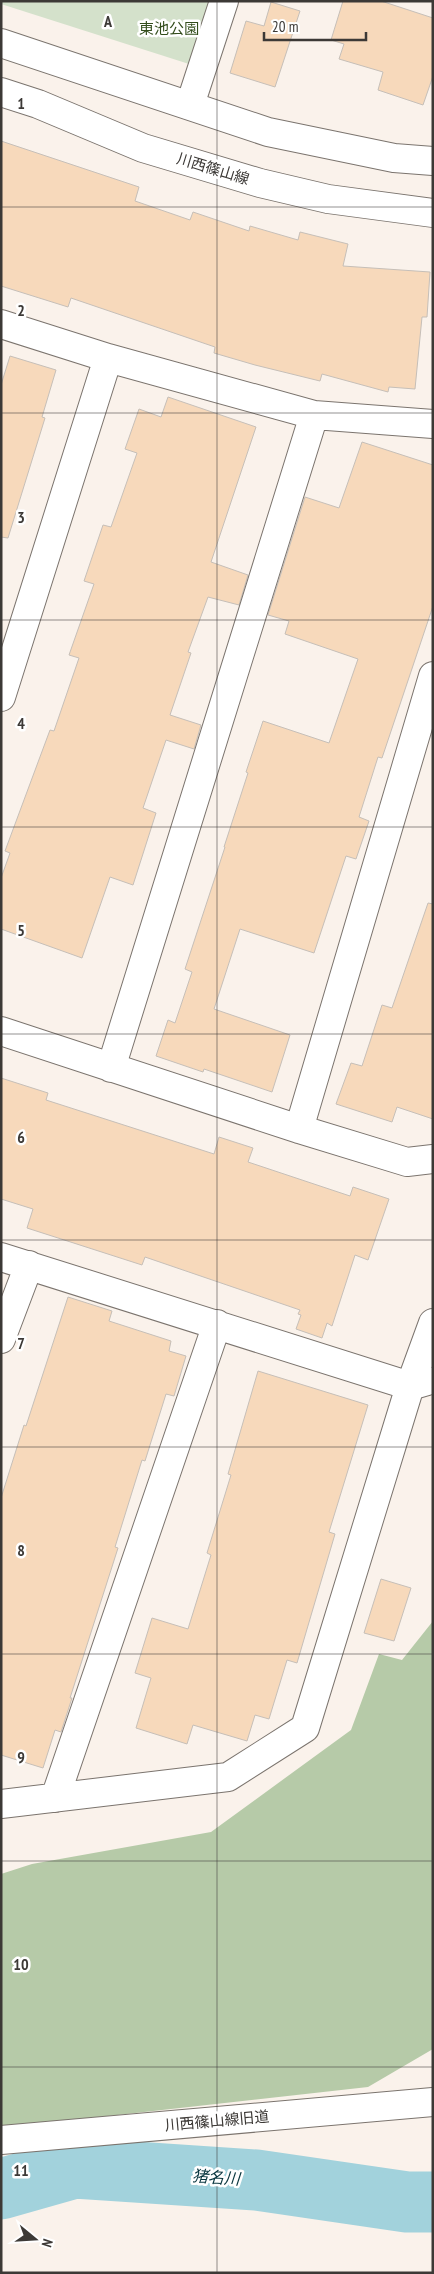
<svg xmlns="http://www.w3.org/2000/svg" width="434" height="2274" font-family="'PT Sans Narrow','Noto Sans JP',sans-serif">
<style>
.green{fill:#d4e1cb}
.forest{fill:#b6caa8}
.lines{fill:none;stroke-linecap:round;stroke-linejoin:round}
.river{stroke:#a2d2dc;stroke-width:61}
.building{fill:#f7d9bb;stroke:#c6bfb8}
.street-casing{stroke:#7b746e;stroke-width:30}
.primary-casing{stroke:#7b746e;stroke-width:30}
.street{stroke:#fff;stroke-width:28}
.primary{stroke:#fff;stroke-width:28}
.grid{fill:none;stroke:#3c3936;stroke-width:1;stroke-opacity:0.55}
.labels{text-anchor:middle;stroke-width:5;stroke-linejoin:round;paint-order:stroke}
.park-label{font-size:15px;fill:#334d1c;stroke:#fff}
.street-label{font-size:15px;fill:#3c3936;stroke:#fff}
.water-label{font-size:16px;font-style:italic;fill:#09363f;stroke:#fff}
.grid-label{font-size:16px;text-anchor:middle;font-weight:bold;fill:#3c3936;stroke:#fff;stroke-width:5;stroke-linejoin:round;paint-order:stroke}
</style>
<rect width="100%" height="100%" fill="#faf2eb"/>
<path class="green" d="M 1,1 L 210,1 L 189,64 L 1,4 Z"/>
<path class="forest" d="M 433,1621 L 433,2049 L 368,2087 L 1,2128 L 1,1874 L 32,1864 L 211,1832 L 351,1730 L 379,1654 L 402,1660 Z"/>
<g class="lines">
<path class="river" d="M 1,2189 L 75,2168 L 256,2180 L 407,2202 L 433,2202"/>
</g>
<path class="building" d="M 343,1 L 381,1 L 433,18 L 433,76 L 423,105 L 378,90 L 383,72 L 339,59 L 344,44 L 331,40 Z
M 271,2 L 300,11 L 275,87 L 230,73 L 246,21 L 264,26 Z
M 1,141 L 139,187 L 135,201 L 190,220 L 193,212 L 249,231 L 250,226 L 298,240 L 300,232 L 348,244 L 343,266 L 430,272 L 427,317 L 422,317 L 415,389 L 389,387 L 388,392 L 322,374 L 320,381 L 255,365 L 214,353 L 215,347 L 71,298 L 68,307 L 1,286 Z
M 10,356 L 56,370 L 42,417 L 45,418 L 8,538 L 1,537 L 1,385 Z
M 168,397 L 256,427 L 211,562 L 248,575 L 239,605 L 208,597 L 188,652 L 191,653 L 170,715 L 201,725 L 194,749 L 166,740 L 143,808 L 156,813 L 133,885 L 110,877 L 82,958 L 1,929 L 1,878 L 10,853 L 5,851 L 50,730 L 54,731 L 79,658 L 69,655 L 94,584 L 84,581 L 103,525 L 111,527 L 137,453 L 125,449 L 139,409 L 161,417 Z
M 362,442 L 433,465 L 433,606 L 382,758 L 378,757 L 359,817 L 369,821 L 356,859 L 346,856 L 314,953 L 240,929 L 214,1009 L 290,1035 L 272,1092 L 204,1069 L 203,1072 L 156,1056 L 168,1020 L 175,1023 L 192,972 L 185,969 L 225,847 L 224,847 L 248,773 L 246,772 L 263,721 L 329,743 L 358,659 L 285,634 L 289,621 L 268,615 L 305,497 L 339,508 Z
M 428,903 L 433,904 L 433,1119 L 397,1107 L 392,1122 L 336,1104 L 351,1063 L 362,1066 L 382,1005 L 392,1008 Z
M 1,1078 L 48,1093 L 46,1100 L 214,1154 L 219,1137 L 253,1148 L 248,1162 L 350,1196 L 353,1187 L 389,1199 L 368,1260 L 355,1255 L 332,1326 L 327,1323 L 322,1338 L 296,1329 L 301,1315 L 298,1314 L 300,1310 L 145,1257 L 142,1265 L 27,1228 L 33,1209 L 1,1199 Z
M 68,1297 L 112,1311 L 109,1321 L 171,1341 L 169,1351 L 186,1356 L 174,1396 L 166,1394 L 145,1461 L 142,1460 L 115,1547 L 118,1548 L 70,1698 L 72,1698 L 61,1732 L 55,1730 L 43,1768 L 1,1755 L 1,1498 L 24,1425 L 26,1426 Z
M 258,1371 L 368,1405 L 329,1532 L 335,1534 L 297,1663 L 287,1660 L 269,1719 L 255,1715 L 247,1741 L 193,1725 L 187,1744 L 136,1728 L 151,1678 L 135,1673 L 152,1618 L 188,1629 L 211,1555 L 207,1553 L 231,1475 L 228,1474 Z
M 381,1579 L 411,1588 L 394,1641 L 364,1633 Z"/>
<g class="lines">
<g class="street-casing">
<path id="street" d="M 190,105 L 224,1
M 1,324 L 108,358 L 1,697
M 108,358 L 314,415
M 1,1031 L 299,1129 L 407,1162 L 433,1159
M 111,1068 L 314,415 L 433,424
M 299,1129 L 433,676
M 1,1257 L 410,1386 L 427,1381
M 1,1339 L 29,1265
M 55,1798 L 217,1324
M 1,1804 L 228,1777 L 305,1728 L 410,1386 L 433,1323
M 1,2140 L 433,2102"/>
</g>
<g class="primary-casing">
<path id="primary" d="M 1,43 L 268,132 L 394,158 L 433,161
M 1,92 L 38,104 L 143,148 L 260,183 L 328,199 L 433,213"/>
</g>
<use href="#street" class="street"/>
<use href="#primary" class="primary"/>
</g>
<path class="grid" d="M 217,1 L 217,2273M 1,207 L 433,207M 1,413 L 433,413M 1,620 L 433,620M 1,827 L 433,827M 1,1034 L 433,1034M 1,1240 L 433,1240M 1,1447 L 433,1447M 1,1654 L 433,1654M 1,1861 L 433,1861M 1,2067 L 433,2067"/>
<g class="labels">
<g class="park-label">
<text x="169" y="34">東池公園</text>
</g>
<g class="street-label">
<text transform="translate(213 169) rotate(17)" y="5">川西篠山線</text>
<text transform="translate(217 2121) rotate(-5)" y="5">川西篠山線旧道</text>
</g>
<g class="water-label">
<text transform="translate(216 2177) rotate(4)" y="6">猪名川</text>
</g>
</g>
<g class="grid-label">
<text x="108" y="27">A</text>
<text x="21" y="109">1</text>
<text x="21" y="316">2</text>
<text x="21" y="523">3</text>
<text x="21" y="729">4</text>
<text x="21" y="936">5</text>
<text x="21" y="1143">6</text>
<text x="21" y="1349">7</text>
<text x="21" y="1556">8</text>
<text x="21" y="1763">9</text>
<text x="21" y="1970">10</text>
<text x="21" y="2176">11</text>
</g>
<rect width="434" height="2274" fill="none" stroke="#3c3936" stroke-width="5"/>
<g transform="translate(35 2239) rotate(108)" stroke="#ffffff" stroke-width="4" paint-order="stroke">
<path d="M0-4L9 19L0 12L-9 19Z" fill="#3c3936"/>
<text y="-8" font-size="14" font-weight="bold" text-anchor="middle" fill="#3c3936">N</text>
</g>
<path d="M264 32v8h102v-8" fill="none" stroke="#3c3936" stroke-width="2.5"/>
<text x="272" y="32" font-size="15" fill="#3c3936" stroke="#ffffff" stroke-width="4" paint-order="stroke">20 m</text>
</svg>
